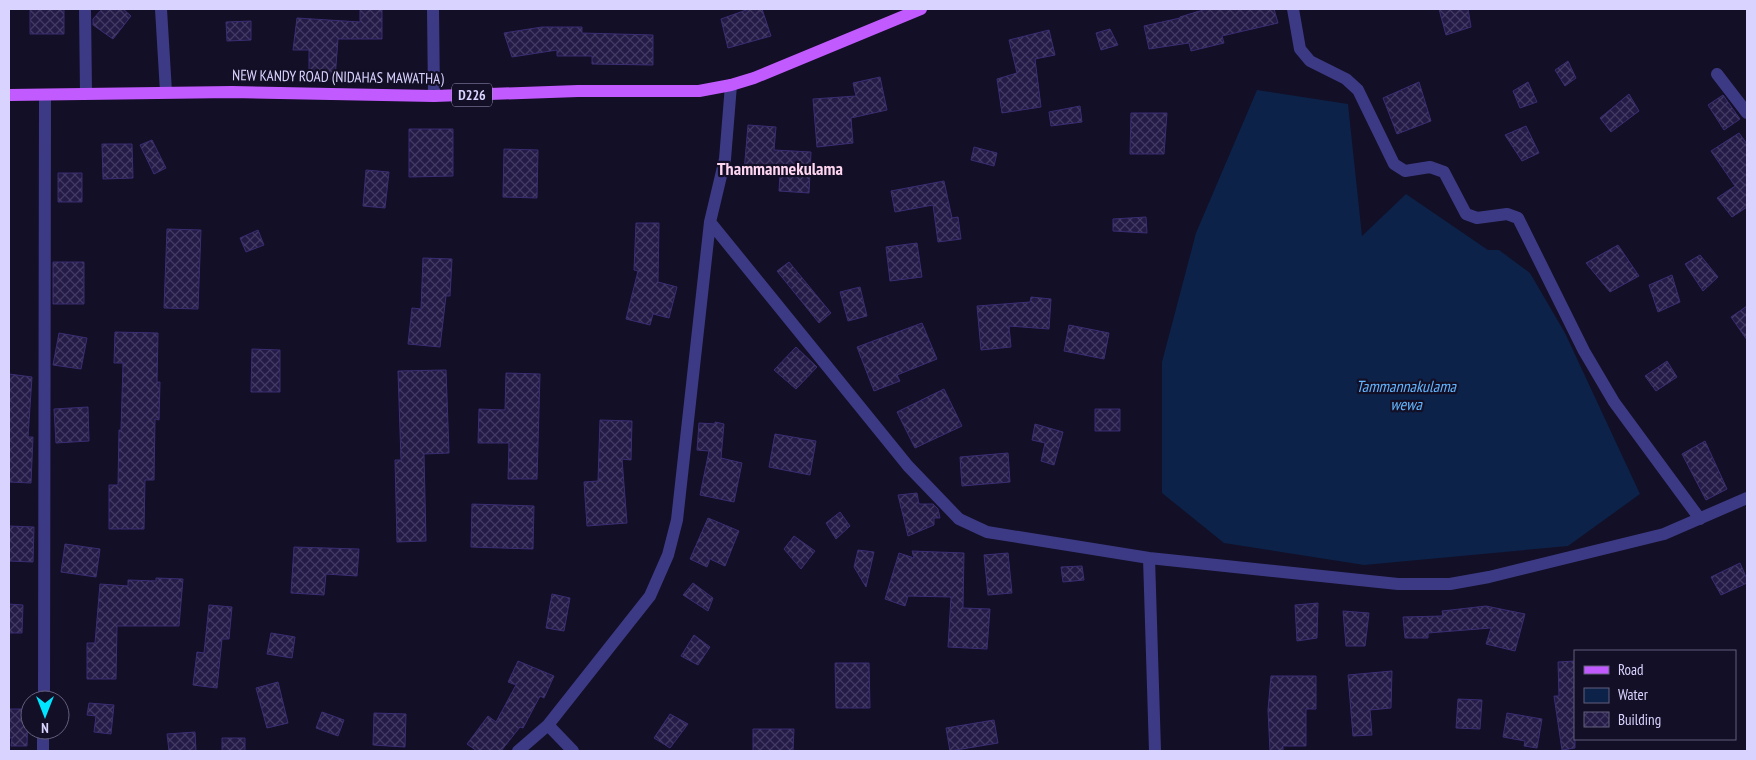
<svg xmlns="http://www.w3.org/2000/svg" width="1756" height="760" font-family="'PT Sans Narrow',sans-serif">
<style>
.water{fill:#0c2248}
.building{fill:url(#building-cross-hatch);stroke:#3b2d73}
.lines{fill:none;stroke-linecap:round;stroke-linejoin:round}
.minor{stroke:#3d3a85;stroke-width:12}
.major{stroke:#c25bff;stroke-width:12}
.labels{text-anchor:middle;stroke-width:4.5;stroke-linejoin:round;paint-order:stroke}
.shield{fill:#130f26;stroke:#9e99be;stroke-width:1}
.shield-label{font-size:14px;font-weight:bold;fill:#d9d4ff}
.street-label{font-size:15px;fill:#d9d4ff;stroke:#130f26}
.water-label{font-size:16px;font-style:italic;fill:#62b6ff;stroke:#130f26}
.quarter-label{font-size:18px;font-weight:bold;fill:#ffd6f0;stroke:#130f26}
</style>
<defs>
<pattern id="building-cross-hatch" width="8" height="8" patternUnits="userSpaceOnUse" patternTransform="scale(1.25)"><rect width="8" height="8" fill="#241b47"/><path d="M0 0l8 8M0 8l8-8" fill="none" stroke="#433b63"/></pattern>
</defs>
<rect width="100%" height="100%" fill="#130f26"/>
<path class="water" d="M 1257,90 L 1348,104 L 1362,236 L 1406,194 L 1488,250 L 1499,250 L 1530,273 L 1565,333 L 1640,494 L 1568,546 L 1364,565 L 1224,543 L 1162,493 L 1162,362 L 1196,233 Z"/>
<path class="building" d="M 30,9 L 64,9 L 64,34 L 30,34 Z
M 102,9 L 123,9 L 131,16 L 113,39 L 93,25 L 93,19 Z
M 360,9 L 382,9 L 382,39 L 338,39 L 335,79 L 309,80 L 309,50 L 293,50 L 297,18 L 360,22 Z
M 749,9 L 762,9 L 771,36 L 728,48 L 721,19 Z
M 1206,9 L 1274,9 L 1278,23 L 1222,36 L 1224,43 L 1191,51 L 1189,43 L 1149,49 L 1144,26 L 1180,18 L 1180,17 Z
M 1439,9 L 1468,9 L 1471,27 L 1446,35 Z
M 251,21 L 251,40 L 227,41 L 226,22 Z
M 542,27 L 582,27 L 582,33 L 653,35 L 653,65 L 592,64 L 592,56 L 557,56 L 557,50 L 512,57 L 504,33 Z
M 1110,29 L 1118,45 L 1101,50 L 1096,33 Z
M 1049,30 L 1055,55 L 1035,59 L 1041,107 L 1002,113 L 997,79 L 1017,73 L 1009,40 Z
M 1568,61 L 1576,78 L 1565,86 L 1555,70 Z
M 880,77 L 887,110 L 851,118 L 853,143 L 817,147 L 813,99 L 856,96 L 853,83 Z
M 1419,82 L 1431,121 L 1397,134 L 1383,98 Z
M 1528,82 L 1537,102 L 1520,108 L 1513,91 Z
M 1629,94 L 1639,111 L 1611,132 L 1600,118 Z
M 1723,95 L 1740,119 L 1724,130 L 1708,105 Z
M 1080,106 L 1082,122 L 1051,126 L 1049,112 Z
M 1131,113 L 1167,113 L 1164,154 L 1130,154 Z
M 748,125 L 776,127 L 774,150 L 811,152 L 809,193 L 779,191 L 780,175 L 744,172 Z
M 1526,126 L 1539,153 L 1522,161 L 1505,135 Z
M 409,129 L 453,129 L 453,176 L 409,177 Z
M 1739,133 L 1747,144 L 1747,207 L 1732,217 L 1717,198 L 1735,186 L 1711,151 Z
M 152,140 L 166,168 L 154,174 L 140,145 Z
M 102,144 L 132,144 L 133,178 L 103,179 Z
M 974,147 L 997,153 L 994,166 L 971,160 Z
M 504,149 L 538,150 L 537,198 L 503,197 Z
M 366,170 L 389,172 L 385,208 L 363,206 Z
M 58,173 L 82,173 L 82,202 L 58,202 Z
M 944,181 L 952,218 L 958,217 L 961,239 L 938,242 L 933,205 L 895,212 L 891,191 Z
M 1146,217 L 1147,233 L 1113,231 L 1113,219 Z
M 636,223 L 659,223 L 658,282 L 677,287 L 669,318 L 653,314 L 650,325 L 626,319 L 638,271 L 634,270 Z
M 167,229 L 201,230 L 198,309 L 164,308 Z
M 258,230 L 264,245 L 246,252 L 240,238 Z
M 917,243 L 922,277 L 890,281 L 886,247 Z
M 1618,245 L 1639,276 L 1610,292 L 1586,263 Z
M 1700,255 L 1718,277 L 1703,291 L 1685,264 Z
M 423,258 L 452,259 L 450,296 L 446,296 L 440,347 L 408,344 L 412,308 L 421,309 Z
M 53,262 L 84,262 L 84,304 L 53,304 Z
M 789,262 L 831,313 L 819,323 L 777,271 Z
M 1672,275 L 1680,302 L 1658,312 L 1649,285 Z
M 860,287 L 867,316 L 848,321 L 840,292 Z
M 1031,297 L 1051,299 L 1049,329 L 1009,326 L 1011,347 L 981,350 L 977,306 L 1030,302 Z
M 1747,306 L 1747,340 L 1731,317 Z
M 922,323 L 937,359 L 897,375 L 900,381 L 874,391 L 857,347 Z
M 1069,325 L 1109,333 L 1104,359 L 1064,351 Z
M 115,332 L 158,333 L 157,382 L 160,382 L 159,420 L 155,419 L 154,480 L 145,480 L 144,529 L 109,529 L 109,485 L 118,485 L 119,430 L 121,430 L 123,363 L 114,363 Z
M 59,333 L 87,338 L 81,369 L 53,365 Z
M 796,347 L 817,367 L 796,389 L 774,370 Z
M 252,349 L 280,350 L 280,392 L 251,392 Z
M 1667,361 L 1677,377 L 1656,391 L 1645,376 Z
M 446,370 L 449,453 L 424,454 L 426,541 L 397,542 L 395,460 L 401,460 L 398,371 Z
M 506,373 L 540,374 L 537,479 L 508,479 L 509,443 L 478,443 L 479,409 L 505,410 Z
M 9,374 L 32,377 L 28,437 L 33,437 L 31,483 L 9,482 Z
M 944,389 L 962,426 L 915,448 L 897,412 Z
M 88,407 L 89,441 L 56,443 L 54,409 Z
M 1095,409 L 1120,409 L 1120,431 L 1095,431 Z
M 600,420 L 632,421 L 631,460 L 622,459 L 627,523 L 587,526 L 584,482 L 598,481 Z
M 715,422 L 724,424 L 721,458 L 742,463 L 734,502 L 700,495 L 709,451 L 697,450 L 699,423 L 715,424 Z
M 1035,424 L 1063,432 L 1054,465 L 1041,461 L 1045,443 L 1032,440 Z
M 775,434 L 816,441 L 810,475 L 769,467 Z
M 1705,441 L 1727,489 L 1706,500 L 1682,454 Z
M 1008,453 L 1010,482 L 962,486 L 960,457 Z
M 917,493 L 919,504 L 933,504 L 938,509 L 940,518 L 934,518 L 934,525 L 908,536 L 898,495 Z
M 472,504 L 534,506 L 533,549 L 471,547 Z
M 840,512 L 850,526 L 836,539 L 826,523 Z
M 708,518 L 739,531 L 725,566 L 710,559 L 707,567 L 690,559 Z
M 9,526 L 34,527 L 33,562 L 9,561 Z
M 794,536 L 815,551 L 801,569 L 784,549 Z
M 65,544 L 100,549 L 96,577 L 61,572 Z
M 294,547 L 359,549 L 357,576 L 326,574 L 324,595 L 291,593 Z
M 858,550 L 874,552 L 866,587 L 854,567 Z
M 912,551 L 964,553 L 963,608 L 990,609 L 987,649 L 948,647 L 951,597 L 908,596 L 905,606 L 885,599 L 899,553 L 914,558 Z
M 1008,553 L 1012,593 L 988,595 L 984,555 Z
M 1740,563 L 1747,579 L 1747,583 L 1721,595 L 1711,577 Z
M 1082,566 L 1084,580 L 1063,582 L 1061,567 Z
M 156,578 L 183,579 L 179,626 L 117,626 L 116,679 L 87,679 L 87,643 L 95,643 L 100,584 L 128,586 L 128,580 L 156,581 Z
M 693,583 L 713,598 L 708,611 L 683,595 Z
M 552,594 L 570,598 L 564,631 L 546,628 Z
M 1318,603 L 1317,638 L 1297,641 L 1295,605 Z
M 9,604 L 23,605 L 22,633 L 9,633 Z
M 209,605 L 232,607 L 229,639 L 222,639 L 217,688 L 193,685 L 197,652 L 204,653 Z
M 1486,606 L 1525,614 L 1515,651 L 1486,644 L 1491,628 L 1428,633 L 1428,638 L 1405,638 L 1403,617 L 1443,616 L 1442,611 Z
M 1343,611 L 1369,613 L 1365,646 L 1346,646 Z
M 271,633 L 295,637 L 292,658 L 267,654 Z
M 694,635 L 710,647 L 698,665 L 681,656 Z
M 518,661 L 554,676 L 544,698 L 540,696 L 523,728 L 520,727 L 501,751 L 477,751 L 467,744 L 488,716 L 496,722 L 516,685 L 508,682 Z
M 1575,661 L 1575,748 L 1562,750 L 1554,696 L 1559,696 L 1558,662 Z
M 835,663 L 869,663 L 870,708 L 836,708 Z
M 1392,671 L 1391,708 L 1370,710 L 1372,735 L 1353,736 L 1348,675 Z
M 1271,676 L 1316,676 L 1316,709 L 1306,709 L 1306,746 L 1283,746 L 1283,751 L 1270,751 L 1268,710 Z
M 278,682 L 288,723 L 267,728 L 256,688 Z
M 1458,699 L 1482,700 L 1480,729 L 1456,728 Z
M 89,703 L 114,705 L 111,734 L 94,732 L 96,716 L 87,715 Z
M 9,709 L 28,709 L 27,746 L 11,746 L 12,738 L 9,738 Z
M 322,712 L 344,720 L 338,736 L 316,728 Z
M 374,713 L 406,714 L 405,747 L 373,745 Z
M 1507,713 L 1542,719 L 1537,748 L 1524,746 L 1525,741 L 1503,737 Z
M 670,714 L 688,724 L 670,748 L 654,738 Z
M 994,720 L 998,743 L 950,751 L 946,728 Z
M 753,729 L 794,729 L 793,751 L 753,751 Z
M 195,732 L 196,751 L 169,751 L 167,734 Z
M 222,738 L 245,738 L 245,751 L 222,751 Z"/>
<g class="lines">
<path class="minor" d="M 85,9 L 86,93
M 161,9 L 166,92
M 433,9 L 434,96
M 1293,9 L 1300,49 L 1310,61 L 1346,79 L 1358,90 L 1394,164 L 1405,171 L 1430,167 L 1444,172 L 1466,214 L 1477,218 L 1507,214 L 1518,218 L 1584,351 L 1614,402 L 1700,519
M 1717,74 L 1747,113
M 710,222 L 908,466 L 959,519 L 987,532 L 1149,558 L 1398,584 L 1450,584 L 1489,577 L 1664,534 L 1747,498
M 1149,558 L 1155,751
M 44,700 L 45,95
M 548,725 L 573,751
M 43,751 L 43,730
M 518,751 L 548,725 L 650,596 L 668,555 L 677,520 L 710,222 L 725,159 L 731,85"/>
<path class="major" d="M 9,95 L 232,92 L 434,96 L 578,91 L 699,91 L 731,85 L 754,78 L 921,9"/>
</g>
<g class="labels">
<rect class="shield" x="452" y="83.5" width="40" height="23" rx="4"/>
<g class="shield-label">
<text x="472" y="100">D226</text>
</g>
<g class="street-label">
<text transform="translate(338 77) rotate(1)" y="5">NEW KANDY ROAD (NIDAHAS MAWATHA)</text>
</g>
<g class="water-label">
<text x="1406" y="392">Tammannakulama<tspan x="1406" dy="18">wewa</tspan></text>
</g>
<g class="quarter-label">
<text x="780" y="175">Thammannekulama</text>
</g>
</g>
<rect width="1756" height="760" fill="none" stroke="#d9d4ff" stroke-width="20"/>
<rect x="1574" y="650" width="162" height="90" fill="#130f26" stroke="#625e7d"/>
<rect x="1584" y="666" width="25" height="8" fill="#c25bff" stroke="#625e7d"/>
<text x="1618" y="675" font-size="15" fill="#d9d4ff">Road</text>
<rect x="1584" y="688" width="25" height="15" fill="#0c2248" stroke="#625e7d"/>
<text x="1618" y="700" font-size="15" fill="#d9d4ff">Water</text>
<rect x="1584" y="712" width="25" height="15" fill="url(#building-cross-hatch)" stroke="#625e7d"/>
<text x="1618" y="725" font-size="15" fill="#d9d4ff">Building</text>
<g transform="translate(45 715) rotate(180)"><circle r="24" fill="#130f26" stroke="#625e7d"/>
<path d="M0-4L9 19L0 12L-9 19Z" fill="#00e5ff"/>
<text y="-8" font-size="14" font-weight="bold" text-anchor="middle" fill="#d9d4ff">N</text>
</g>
</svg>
